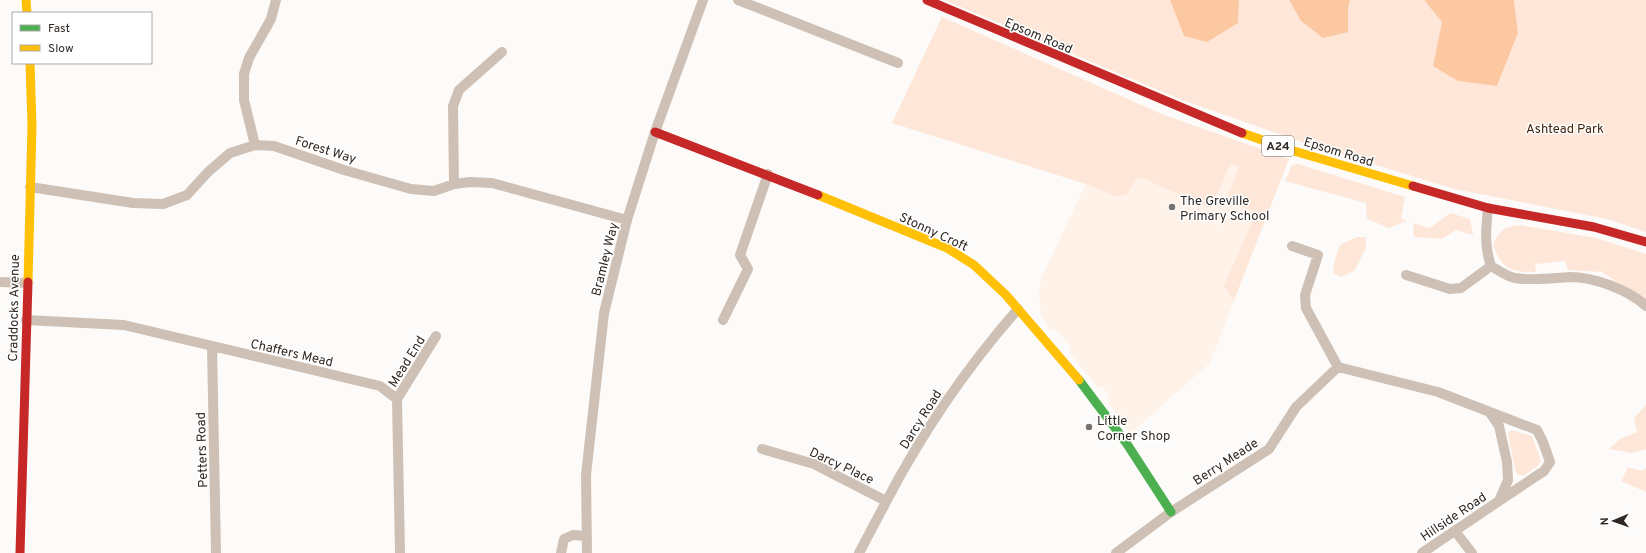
<svg xmlns="http://www.w3.org/2000/svg" width="1646" height="553" font-family="Overpass,sans-serif">
<style>
.built{fill:#fef2e9}
.green{fill:#fee7d8}
.water{fill:#fcc8a2}
.lines{fill:none;stroke-linecap:round;stroke-linejoin:round}
.street{stroke:#cec0b4;stroke-width:10}
.fast{stroke:#4caf50;stroke-width:9}
.slow{stroke:#ffc107;stroke-width:9}
.jam{stroke:#c62828;stroke-width:9}
.poi-dot{fill:#77726f;stroke:#fff;stroke-width:1.5}
.labels{text-anchor:middle;stroke-width:3;stroke-linejoin:round;paint-order:stroke}
.shield{fill:#fff;stroke:#6d6866;stroke-width:1}
.shield-label{font-size:12px;font-weight:bold;fill:#2f2824}
.street-label{font-size:13px;fill:#2f2824;stroke:#fff}
.park-label{font-size:13px;fill:#41240d;stroke:#fff}
.poi-label{font-size:13px;fill:#2f2824;stroke:#fff;text-anchor:start}
</style>
<rect width="100%" height="100%" fill="#fdfbf9"/>
<path class="built" d="M 942,17 L 1164,115 L 1289,159 L 1210,363 L 1130,434 L 1108,402 L 1109,397 L 1103,387 L 1097,387 L 1069,352 L 1070,346 L 1055,329 L 1050,330 L 1041,315 L 1039,295 L 1041,278 L 1086,184 L 892,123 Z"/>
<path class="green" d="M 944,0 L 1170,0 L 1184,35 L 1238,23 L 1239,0 L 1289,0 L 1301,21 L 1348,32 L 1348,8 L 1350,0 L 1424,0 L 1497,86 L 1518,33 L 1514,0 L 1646,0 L 1646,232 L 1607,219 L 1454,189 L 1308,144 L 1182,100 Z
M 942,17 L 1164,115 L 1289,159 L 1234,300 L 1224,286 L 1256,213 L 1226,200 L 1239,167 L 1230,164 L 1211,208 L 1142,178 L 1137,179 L 1126,195 L 1115,196 L 1086,184 L 892,123 Z
M 1298,164 L 1405,197 L 1401,219 L 1407,221 L 1389,228 L 1367,219 L 1366,203 L 1285,181 L 1292,165 Z
M 1450,213 L 1470,219 L 1473,235 L 1456,230 L 1442,239 L 1414,237 L 1413,223 L 1430,228 Z
M 1519,225 L 1596,238 L 1646,254 L 1646,302 L 1602,272 L 1568,270 L 1565,261 L 1535,264 L 1536,272 C 1510,272 1504,270 1493,246 C 1498,231 1504,227 1519,225 Z
M 1357,237 L 1366,237 L 1366,248 L 1354,271 L 1341,277 L 1333,273 L 1335,259 L 1340,245 Z
M 1646,405 L 1646,449 L 1631,453 L 1609,449 L 1620,439 L 1637,432 L 1634,418 Z
M 1511,430 L 1532,436 L 1541,461 L 1538,466 L 1523,476 L 1517,474 L 1515,469 L 1508,433 Z
M 1628,467 L 1642,471 L 1646,468 L 1646,492 L 1621,481 Z"/>
<path class="water" d="M 1170,0 L 1239,0 L 1238,23 L 1207,42 L 1184,36 Z
M 1289,0 L 1350,0 L 1348,8 L 1348,32 L 1323,38 L 1301,21 Z
M 1424,0 L 1514,0 L 1518,33 L 1497,86 L 1458,81 L 1433,66 L 1442,22 Z"/>
<g class="lines">
<path class="street" d="M 738,0 L 898,63
M 255,145 L 244,100 L 244,74 L 249,58 L 271,19 L 276,0
M 454,184 L 453,106 L 459,90 L 502,52
M 30,187 L 133,203 L 163,204 L 187,195 L 208,172 L 230,153 L 255,145 L 274,146 L 344,170 L 411,189 L 434,191 L 454,184 L 470,182 L 492,183 L 627,220
M 1488,208 C 1486,228 1484,246 1491,266 C 1498,270 1507,277 1515,278 C 1534,281 1552,278 1570,277 C 1594,277 1629,290 1646,306
M 1292,246 L 1318,255 L 1305,295 L 1306,308 L 1338,367
M 1406,275 L 1450,289 L 1461,288 L 1491,266
M 0,282 L 27,283
M 26,320 L 124,325 L 380,386 L 397,399 L 400,553
M 723,320 L 748,269 L 740,255 L 768,174
M 212,346 L 216,553
M 397,399 L 436,336
M 762,449 L 814,464 L 886,501
M 1455,531 L 1472,553
M 561,553 L 564,539 L 573,535 L 586,536
M 587,553 L 586,475 L 604,313 L 627,220 L 655,132 L 703,0
M 859,553 C 868,536 877,519 886,502 C 922,433 967,367 1018,309
M 1116,553 L 1171,512 L 1269,449 L 1296,407 L 1338,367 L 1438,392 L 1537,430 L 1543,442 L 1550,462 L 1544,471 L 1499,501
M 1422,553 L 1499,501 L 1508,480 L 1507,462 L 1499,426 L 1490,413"/>
<path class="fast" d="M 1079,380 L 1127,444 L 1171,512"/>
<path class="slow" d="M 26,0 L 27,13
M 1242,133 L 1294,151 L 1413,186
M 818,195 L 947,248 L 974,265 L 1006,295 L 1079,380
M 28,282 L 32,126 L 30,63"/>
<path class="jam" d="M 927,0 L 1242,133
M 655,132 L 818,195
M 1413,186 L 1488,208 L 1594,227 L 1646,242
M 20,553 L 28,282"/>
</g>
<g class="poi-dot">
<circle cx="1172" cy="207" r="4"/>
<circle cx="1089" cy="427" r="4"/>
</g>
<g class="labels">
<rect class="shield" x="1262" y="136" width="32" height="20" rx="3"/>
<g class="shield-label">
<text x="1278" y="150">A24</text>
</g>
<g class="street-label">
<text transform="translate(1039 35) rotate(23)" y="5">Epsom Road</text>
<text transform="translate(326 149) rotate(18)" y="5">Forest Way</text>
<text transform="translate(1339 151) rotate(17)" y="5">Epsom Road</text>
<text transform="translate(934 231) rotate(25)" y="5">Stonny Croft</text>
<text transform="translate(604 259) rotate(-76)" y="5">Bramley Way</text>
<text transform="translate(13 308) rotate(-89)" y="5">Craddocks Avenue</text>
<text transform="translate(292 352) rotate(13)" y="5">Chaffers Mead</text>
<text transform="translate(406 361) rotate(-58)" y="5">Mead End</text>
<text transform="translate(920 419) rotate(-58)" y="5">Darcy Road</text>
<text transform="translate(201 450) rotate(-92)" y="5">Petters Road</text>
<text transform="translate(1225 461) rotate(-33)" y="5">Berry Meade</text>
<text transform="translate(842 465) rotate(25)" y="5">Darcy Place</text>
<text transform="translate(1453 516) rotate(-34)" y="5">Hillside Road</text>
</g>
<g class="park-label">
<text x="1565" y="133">Ashtead Park</text>
</g>
<g class="poi-label">
<text x="1180" y="205">The Greville<tspan x="1180" dy="15">Primary School</tspan></text>
<text x="1097" y="425">Little<tspan x="1097" dy="15">Corner Shop</tspan></text>
</g>
</g>
<rect x="12" y="12" width="140" height="52" fill="#ffffff" stroke="#aca9a7"/>
<rect x="20" y="25" width="20" height="6" fill="#4caf50" stroke="#aca9a7"/>
<text x="48" y="32" font-size="12" fill="#2f2824">Fast</text>
<rect x="20" y="45" width="20" height="6" fill="#ffc107" stroke="#aca9a7"/>
<text x="48" y="52" font-size="12" fill="#2f2824">Slow</text>
<g transform="translate(1614 521) rotate(268)" stroke="#ffffff" stroke-width="3" paint-order="stroke">
<path d="M0-3L7 15L0 10L-7 15Z" fill="#2f2824"/>
<text y="-6" font-size="11" font-weight="bold" text-anchor="middle" fill="#2f2824">N</text>
</g>
</svg>
